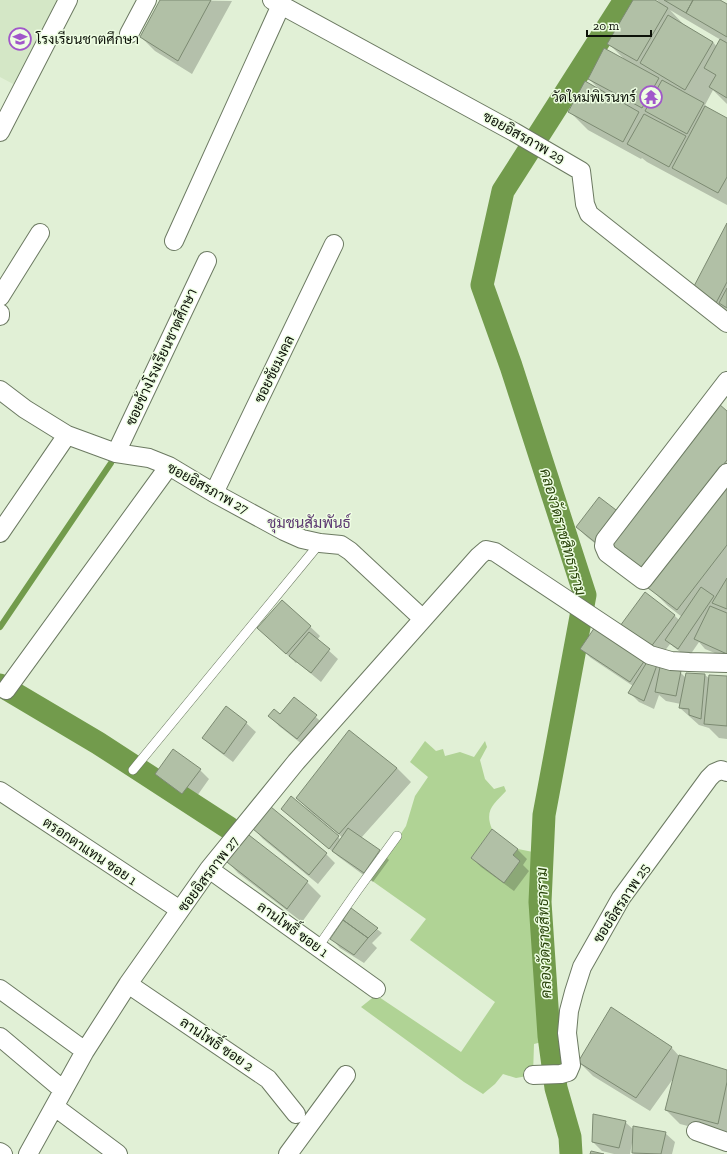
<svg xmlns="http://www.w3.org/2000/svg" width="727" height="1154" font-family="'Zilla Slab',Sarabun,serif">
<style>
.built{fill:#d4e7c6}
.green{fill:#b0d395}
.shadow{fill:#0003;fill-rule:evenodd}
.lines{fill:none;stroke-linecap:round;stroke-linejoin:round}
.stream{stroke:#729b4c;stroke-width:6}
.canal{stroke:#729b4c;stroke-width:23}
.building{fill:#b1c0a6;stroke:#7c8a72}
.lane-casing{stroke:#6c7a62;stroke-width:10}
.street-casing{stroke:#6c7a62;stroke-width:20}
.lane{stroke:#fff;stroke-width:9}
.street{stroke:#fff;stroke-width:18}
.labels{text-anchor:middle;stroke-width:3;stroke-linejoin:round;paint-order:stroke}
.poi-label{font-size:14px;fill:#0d1209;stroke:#eefee3;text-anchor:start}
.street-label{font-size:14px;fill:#0d1209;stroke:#eefee3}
.neighbourhood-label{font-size:15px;fill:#5b3770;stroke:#eefee3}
.water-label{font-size:15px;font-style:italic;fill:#29440a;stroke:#eefee3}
</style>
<rect width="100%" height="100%" fill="#e1f0d6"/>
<path class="built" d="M 0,0 L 62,0 L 15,85 L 0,77 Z"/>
<path class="green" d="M 425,741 L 436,751 L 443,749 L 445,756 L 460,752 L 474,757 L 485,741 L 487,747 L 480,760 L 485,779 L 494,789 L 504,786 L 506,791 C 494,804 484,810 492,829 L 471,858 L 504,882 L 520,861 L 513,855 L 518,849 L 533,852 L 532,866 L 542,1042 L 534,1044 L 533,1075 L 516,1078 L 503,1074 L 495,1084 L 483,1094 L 464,1082 L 361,1007 L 376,995 L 461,1052 L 495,1002 L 410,940 L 426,919 L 371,880 L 406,826 L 415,796 L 428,777 L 410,762 Z"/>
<path class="shadow" d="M 162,0 L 232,1 L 192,74 L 155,51 L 141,37 Z
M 634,0 L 653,0 L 660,3 L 657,0 L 718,0 L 727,5 L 727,104 L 713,90 L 705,105 L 708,109 L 727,119 L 727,205 L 647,162 L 642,158 L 641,159 L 588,130 L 570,112 L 601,91 L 589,79 L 625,60 L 609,44 ZM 670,10 L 721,40 L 717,47 L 713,42 L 685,26 Z
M 727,225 L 727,316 L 711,308 Z
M 727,412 L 727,658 L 705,649 L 699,642 L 688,658 L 670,644 L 660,657 L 631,635 L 674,615 L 679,620 L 682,617 L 668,606 L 650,588 L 655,582 L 606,552 L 587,537 L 577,527 L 619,514 Z
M 283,601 L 320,636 L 317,640 L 338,659 L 321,682 L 297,662 L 296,663 L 268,637 Z
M 581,649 L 644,661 L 647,664 L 657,666 L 661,669 L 680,672 L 686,678 L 705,675 L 710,679 L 727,677 L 727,739 L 719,738 L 709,728 L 699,725 L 680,708 L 681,704 L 666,701 L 659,695 L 654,709 L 639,702 L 629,692 L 633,686 L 591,658 Z
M 294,698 L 326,726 L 307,748 L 279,726 L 270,716 L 280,715 Z
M 246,723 L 256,732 L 233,762 L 213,747 L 204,738 Z
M 350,732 L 397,768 L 411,782 L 361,838 L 379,850 L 389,860 L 373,882 L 339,857 L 282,809 L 338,837 L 341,840 L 343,838 L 311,812 L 297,798 Z
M 200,770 L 209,779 L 192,803 L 166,783 L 156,773 Z
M 254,829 L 326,854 L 335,863 L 318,884 L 263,839 Z
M 492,831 L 518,850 L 527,859 L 523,865 L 529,871 L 514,891 L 481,867 L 472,858 Z
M 225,859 L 307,882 L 321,896 L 302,922 L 238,873 Z
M 351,909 L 382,933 L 372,943 L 377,948 L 364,963 L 340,948 L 331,938 Z
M 671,1047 L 680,1057 L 727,1071 L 727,1136 L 680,1124 L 666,1110 L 675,1076 L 650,1111 L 593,1076 L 579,1062 Z
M 625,1122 L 634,1130 L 665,1133 L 675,1142 L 672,1154 L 634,1154 L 633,1153 L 633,1143 L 632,1143 L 630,1154 L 614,1154 L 602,1151 L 593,1142 Z"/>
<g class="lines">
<path class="stream" d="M 0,627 L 111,463"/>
<path class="canal" d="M 0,685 L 98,743 L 229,828
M 571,1154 L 570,1137 L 556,1088 L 549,1036 L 540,902 L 544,815 L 585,595 L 511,366 L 482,285 L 503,191 L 625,0"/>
</g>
<path class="building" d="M 160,0 L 211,0 L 178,61 L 140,37 Z
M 633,0 L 655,0 L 668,8 L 637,61 L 607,44 Z
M 664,0 L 693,0 L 686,13 Z
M 693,0 L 720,0 L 727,4 L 727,37 L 686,13 Z
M 668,15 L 713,42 L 685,90 L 640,63 Z
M 720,39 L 727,43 L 727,98 L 709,87 L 716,75 L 704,68 Z
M 604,48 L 659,78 L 642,108 L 588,79 Z
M 662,80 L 704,103 L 687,134 L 645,111 Z
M 585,81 L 639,112 L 623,142 L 568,112 Z
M 705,106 L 727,118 L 727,177 L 718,193 L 672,168 Z
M 644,114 L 686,136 L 669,167 L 627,144 Z
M 727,223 L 727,282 L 716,303 L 692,290 Z
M 727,288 L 727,308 L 719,303 Z
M 719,404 L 727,411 L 727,460 L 642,569 L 609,544 Z
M 727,487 L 727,545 L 677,610 L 648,588 Z
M 599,497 L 620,513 L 596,543 L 576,527 Z
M 727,578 L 727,609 L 712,603 Z
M 701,587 L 714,596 L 678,649 L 665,640 Z
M 645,592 L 675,615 L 650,648 L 620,626 Z
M 282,600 L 311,626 L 286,654 L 257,628 Z
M 710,606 L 727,613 L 727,654 L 694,639 Z
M 595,627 L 645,660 L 630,682 L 580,649 Z
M 309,632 L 330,649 L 311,673 L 289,656 Z
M 647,662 L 657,665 L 644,701 L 628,693 Z
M 660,667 L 681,671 L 676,696 L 655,692 Z
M 686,673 L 705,674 L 701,719 L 689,715 L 689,709 L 679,708 Z
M 709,675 L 727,676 L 727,726 L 704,724 Z
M 294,697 L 317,715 L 297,739 L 268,716 L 274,709 L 280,714 Z
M 226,706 L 247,722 L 224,754 L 202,738 Z
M 349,730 L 397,768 L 339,834 L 296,798 Z
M 173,749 L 201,769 L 182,794 L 155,774 Z
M 291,796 L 339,836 L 329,849 L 281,809 Z
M 271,807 L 327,853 L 309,875 L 253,829 Z
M 348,828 L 380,850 L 364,873 L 332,851 Z
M 492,829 L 518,849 L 513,855 L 520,861 L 504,883 L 471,858 Z
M 245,832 L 308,881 L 287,909 L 223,859 Z
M 351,908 L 378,928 L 368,938 L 343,920 Z
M 343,920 L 368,938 L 354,955 L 330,939 Z
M 611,1007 L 672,1047 L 636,1098 L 578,1062 Z
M 679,1055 L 727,1070 L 727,1082 L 718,1124 L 665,1110 Z
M 593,1114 L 626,1121 L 619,1148 L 592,1142 Z
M 633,1126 L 666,1132 L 661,1154 L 632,1153 Z
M 591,1151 L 604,1154 L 590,1154 Z"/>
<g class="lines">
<g class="lane-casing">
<path id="lane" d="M 133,770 L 320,543
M 318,947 L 357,891 L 397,836"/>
</g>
<g class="street-casing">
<path id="street" d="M 272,0 L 514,132 L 581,171 L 585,204 L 589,214 L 727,323
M 129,34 L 147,0
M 0,132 L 68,0
M 174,241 L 281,5
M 0,297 L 40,233
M 0,313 L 0,316
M 727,381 L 605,540 L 604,546 L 607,553 L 643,580 L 727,473
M 0,390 L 25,409 L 67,435 L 116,453 L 149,458 L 169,466 L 214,493 L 284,531 L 302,539 L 320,543 L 341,545 L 350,551 L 423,619
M 116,453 L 207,261
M 214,493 L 334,244
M 0,533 L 67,435
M 6,690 L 169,466
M 0,791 L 180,910
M 209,869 L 376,989
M 128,984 L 268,1079 L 296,1114
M 0,989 L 85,1051
M 0,1037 L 63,1090
M 533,1075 L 561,1074 L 568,1072 L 571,1065 L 567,1033 L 569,1011 L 574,992 L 582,967 L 621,898 L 709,778 L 714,773 L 721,770 L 727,772
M 55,1107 L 118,1154
M 696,1131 L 727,1142
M 0,1152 L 3,1154
M 28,1154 L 85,1051 L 128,984 L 209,869 L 296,762 L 479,556 L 486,550 L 495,552 L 650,655 L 671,661 L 689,662 L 727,663
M 288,1154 L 346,1075"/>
</g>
<use href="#lane" class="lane"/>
<use href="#street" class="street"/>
</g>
<defs>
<g id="school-ring" transform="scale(1.15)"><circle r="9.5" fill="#eefee3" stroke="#a157ca" stroke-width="1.5"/><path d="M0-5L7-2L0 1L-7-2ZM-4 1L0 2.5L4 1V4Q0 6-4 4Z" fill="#a157ca"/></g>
<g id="temple-ring" transform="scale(1.15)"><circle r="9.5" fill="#eefee3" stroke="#a157ca" stroke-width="1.5"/><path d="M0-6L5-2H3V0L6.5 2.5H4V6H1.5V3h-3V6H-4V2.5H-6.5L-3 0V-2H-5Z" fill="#a157ca"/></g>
</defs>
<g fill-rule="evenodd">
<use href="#school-ring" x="20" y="39"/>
<use href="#temple-ring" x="651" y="97"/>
</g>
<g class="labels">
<g class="poi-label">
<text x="36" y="44">โรงเรียนชาตศึกษา</text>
<text x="636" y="102" text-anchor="end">วัดใหม่พิเรนทร์</text>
</g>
<g class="street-label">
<text transform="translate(524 137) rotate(29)" y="5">ซอยอิสรภาพ 29</text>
<text transform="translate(161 357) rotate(-65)" y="5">ซอยข้างโรงเรียนชาตศึกษา</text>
<text transform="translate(274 369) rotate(-64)" y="5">ซอยชัยมงคล</text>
<text transform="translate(208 488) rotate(29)" y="5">ซอยอิสรภาพ 27</text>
<text transform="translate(90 851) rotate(34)" y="5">ตรอกตาแทน ซอย 1</text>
<text transform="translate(208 874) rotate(-53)" y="5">ซอยอิสรภาพ 27</text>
<text transform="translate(621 903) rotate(-57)" y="5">ซอยอิสรภาพ 25</text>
<text transform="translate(293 929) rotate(36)" y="5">ลานโพธิ์ ซอย 1</text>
<text transform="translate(217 1044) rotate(34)" y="5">ลานโพธิ์ ซอย 2</text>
</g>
<g class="neighbourhood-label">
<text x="309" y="528">ชุมชนสัมพันธ์</text>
</g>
<g class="water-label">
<text transform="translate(563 532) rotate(74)" y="5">คลองวัดราชสิทธาราม</text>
<text transform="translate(544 933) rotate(-92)" y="5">คลองวัดราชสิทธาราม</text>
</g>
</g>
<path d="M587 30v6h64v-6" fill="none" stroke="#0d1209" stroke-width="2"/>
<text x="593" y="30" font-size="12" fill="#0d1209" stroke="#eefee3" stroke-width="3" paint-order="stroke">20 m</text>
</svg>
